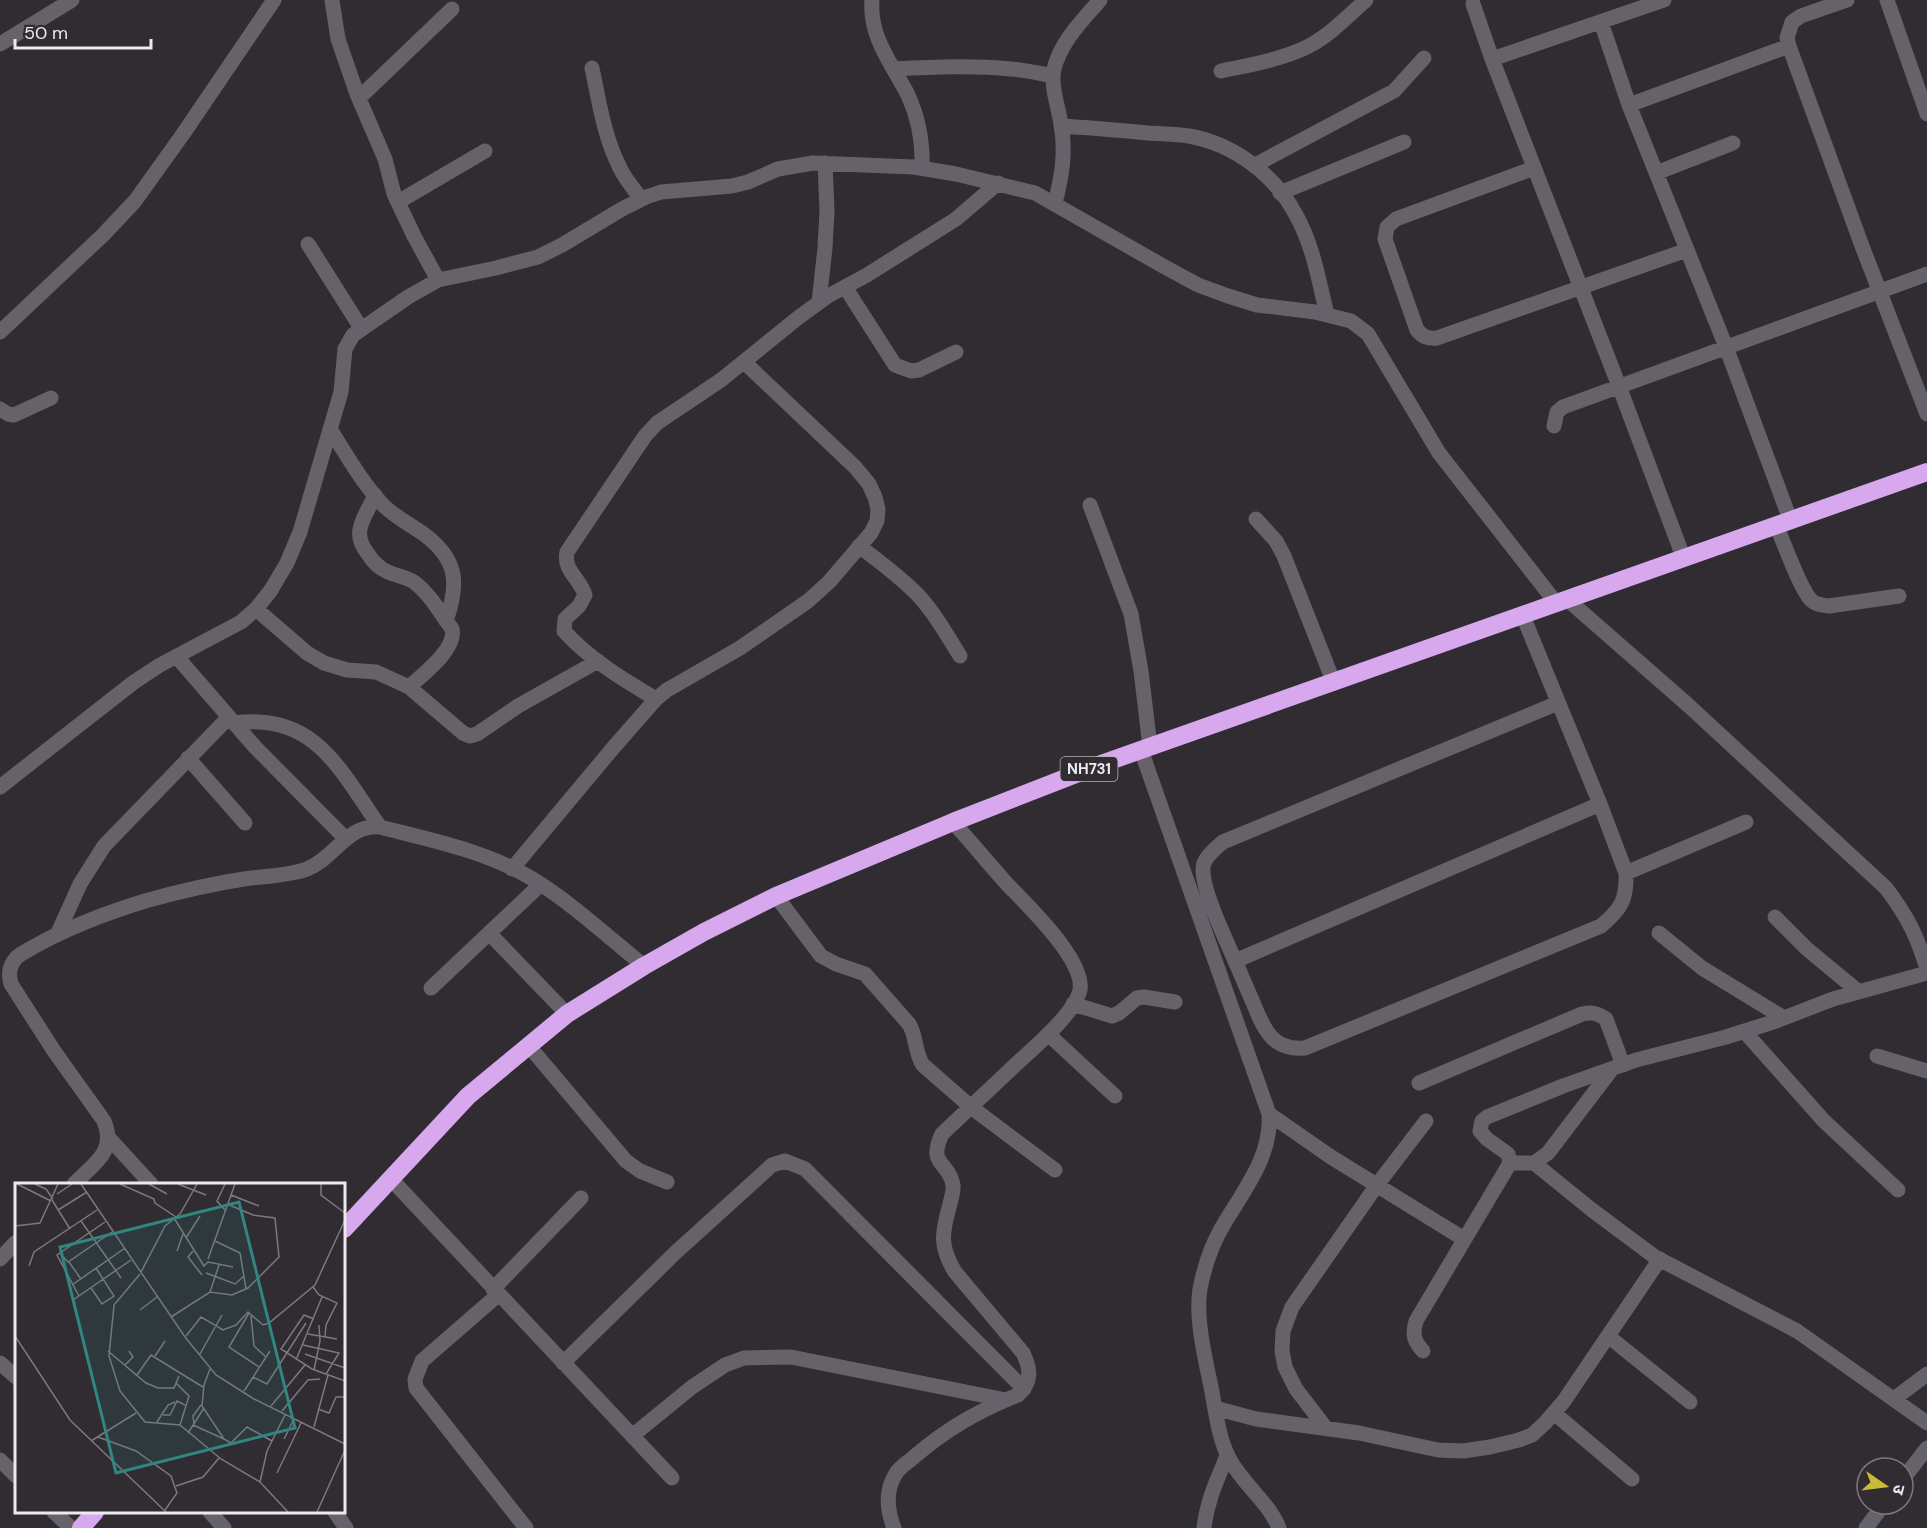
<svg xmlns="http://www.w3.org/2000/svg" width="1927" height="1528" font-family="'DM Sans','Noto Sans Devanagari',sans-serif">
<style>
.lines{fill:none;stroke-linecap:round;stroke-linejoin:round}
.minor{stroke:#67626a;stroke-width:15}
.highway{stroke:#d7a8ed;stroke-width:18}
.labels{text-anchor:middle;stroke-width:4.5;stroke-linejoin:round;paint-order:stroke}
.shield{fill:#302c32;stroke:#b4b1b6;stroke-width:1.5}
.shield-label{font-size:15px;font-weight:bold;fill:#edeaef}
.inset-road{fill:none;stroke:#7c787e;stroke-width:1.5}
.view{fill:#308781;fill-opacity:0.15;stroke:#308781;stroke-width:3}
.inset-edge{fill:none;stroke:#edeaef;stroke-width:3}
</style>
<rect width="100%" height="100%" fill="#302c32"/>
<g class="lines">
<path class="minor" d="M 332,0 L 338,39 L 357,94 L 385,159 L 394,194 L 414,236 L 438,280
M 872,0 C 869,37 892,64 908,95 C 919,119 923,142 922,168
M 1847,0 L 1801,16 L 1792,22 L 1787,38 L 1789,46 L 1862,246 L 1927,414
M 1887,0 L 1927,114
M 1473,4 L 1492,59 L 1619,386 L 1684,559
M 1601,22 L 1629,105 L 1726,347 L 1791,522
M 0,44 L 72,0
M 1492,59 L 1664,0
M 592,68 C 599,101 604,137 620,168 C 625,179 634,189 641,199
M 894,69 C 933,67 972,65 1011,69 C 1025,70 1039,73 1053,76
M 1221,71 C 1249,65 1280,60 1307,47 C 1329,36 1347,17 1366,0
M 359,98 L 452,9
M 1629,105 L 1789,46
M 1062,126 C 1091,128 1119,130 1148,133 C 1162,134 1176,134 1189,136 C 1234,144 1275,175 1296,215 C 1313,245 1319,281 1327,315
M 1255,165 L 1394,91 L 1424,58
M 1534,168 L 1396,219 L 1387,227 L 1385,239 L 1417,330 C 1423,337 1428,339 1437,338 L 1687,250
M 1656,173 L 1733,143
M 1280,193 L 1404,142
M 398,202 L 485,151
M 1055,203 C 1062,176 1066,152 1061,125 C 1059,108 1050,86 1054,69 C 1061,41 1082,21 1100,0
M 308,244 L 361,328
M 845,287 L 895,365 L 911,371 L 919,370 L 956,352
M 819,302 L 825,248 L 827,211 L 825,163
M 0,332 L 103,235 L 135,201 L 183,134 L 274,0
M 0,409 L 8,414 L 14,415 L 51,398
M 1554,426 L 1557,412 L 1563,407 L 1927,274
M 330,429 C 346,454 362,483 383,505 C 395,517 411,525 425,535 C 458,560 459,584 446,621
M 375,495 C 365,518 350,532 368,554 C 373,562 379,568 388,572 C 397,576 406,577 414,582 C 430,594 441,614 452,629 C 457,649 423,674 409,687
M 1090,505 L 1131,614 L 1141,671 L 1150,747
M 1256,519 L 1276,541 L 1284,556 L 1334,683
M 1777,527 C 1784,543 1800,589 1811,600 C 1816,605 1822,605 1829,606 L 1899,596
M 859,546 C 879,561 899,576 917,594 C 934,612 947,635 960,656
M 1568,600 L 1688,705 L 1886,888 C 1907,916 1917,935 1927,969
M 256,609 L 307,653 L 324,663 L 347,670 L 376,672 L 409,687 L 463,733 L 470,736 L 477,734 L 518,706 L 598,661
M 177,657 L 255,747 L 346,839
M 656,699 C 624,680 589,659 564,631 L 565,619 L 579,606 L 585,595 C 580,578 563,571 567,552 L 645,436 L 657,423 L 721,380 L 799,317 L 828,296 L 867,275 L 956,219 L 998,183
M 1558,703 L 1223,842 C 1216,848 1208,854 1204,863 C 1197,882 1227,941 1235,961 L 1600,804
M 234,723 C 315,712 340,770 380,827
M 1141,750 L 1269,1114 C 1272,1158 1242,1192 1221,1229 C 1211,1247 1204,1268 1200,1289 C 1195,1320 1206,1361 1212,1392 C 1216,1414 1219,1439 1229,1458 C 1243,1485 1268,1501 1279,1528
M 188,758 L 245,823
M 0,787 L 134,682 L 160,665 L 241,622 L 256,609 L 271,590 L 287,563 L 300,532 L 341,392 L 345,349 L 353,335 L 408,297 L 438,280 L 496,268 L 538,257 L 562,245 L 622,209 L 646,197 L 661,192 L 732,186 L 748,182 L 778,169 L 813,163 L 914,167 L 956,174 L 1035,193 L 1163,266 L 1198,285 L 1228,296 L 1257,305 L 1315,312 L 1351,321 L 1368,334 L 1439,453 L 1557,604
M 512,869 L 613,748 L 656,699 L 667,690 L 740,648 L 808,601 L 829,582 L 871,533 L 877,521 L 878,509 L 875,497 L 869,484 L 855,467 L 744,362
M 1626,873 L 1746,822
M 776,896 L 821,956 L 836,964 L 865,974 L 909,1024 C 917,1037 914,1051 923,1065 L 971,1107 L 1055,1170
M 1775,917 L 1807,949 L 1859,992
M 489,933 L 567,1014
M 1659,933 L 1702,968 L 1784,1018
M 57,935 L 80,884 L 104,846 L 229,717
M 1235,961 C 1241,974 1246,987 1252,1000 C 1263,1027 1271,1051 1305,1048 L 1601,926 C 1621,909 1627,900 1626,873 L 1600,804 L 1523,616
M 431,988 L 540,885
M 1073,1004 L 1112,1016 L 1119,1013 L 1137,998 L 1144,997 L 1175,1002
M 1744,1031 L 1824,1121 L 1898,1190
M 1048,1034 L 1115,1096
M 528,1045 L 626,1161 L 640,1171 L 667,1182
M 1877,1056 L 1927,1071
M 1419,1083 L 1582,1014 C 1592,1012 1598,1013 1606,1019 L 1623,1065
M 1269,1114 L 1331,1157 L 1464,1239
M 108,1137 L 151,1184
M 1510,1163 L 1534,1163 L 1548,1153 L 1612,1069
M 1534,1163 L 1592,1210 L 1655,1257 L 1797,1331 L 1927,1423
M 390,1178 L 672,1478
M 74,1184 C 93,1164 117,1152 104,1121 L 54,1051 L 11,984 C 8,974 9,966 16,958 C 21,953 29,950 35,946 C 71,926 106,913 145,901 C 177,892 211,884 244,879 C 263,876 289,876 307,869 C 336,857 347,824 380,827 C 431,840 485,851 531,878 C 572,903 607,936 644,966
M 0,1259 L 16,1242
M 493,1289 L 581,1198
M 499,1294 L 422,1361 L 415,1379 L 416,1388 L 526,1528
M 1608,1336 L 1690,1402
M 1423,1351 C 1414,1341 1412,1335 1416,1321 L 1510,1163 L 1508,1154 L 1487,1139 L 1480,1131 L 1482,1121 L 1487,1117 L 1563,1086 L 1636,1060 L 1726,1037 L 1776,1021 L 1833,999 L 1927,973
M 0,1363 L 16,1377
M 563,1363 L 675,1253 L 772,1165 L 785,1161 L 805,1169 L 1024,1389
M 1894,1399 L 1927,1374
M 1215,1408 L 1256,1419 L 1359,1433 L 1438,1450 L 1463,1451 L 1490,1447 L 1519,1440 L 1532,1435 L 1545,1423 L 1564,1401 L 1660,1259
M 1554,1413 L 1632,1479
M 1325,1427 L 1296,1389 L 1285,1367 L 1282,1351 L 1283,1331 L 1292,1307 L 1377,1185 L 1426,1121
M 632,1436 L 692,1387 L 725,1365 L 744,1358 L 791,1357 L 1006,1400
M 0,1460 L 16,1476
M 1903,1479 L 1927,1448
M 54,1512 L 71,1528
M 210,1512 L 224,1528
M 335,1512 L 346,1528
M 894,1528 C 887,1510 885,1492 895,1475 C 899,1467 909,1462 915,1456 C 948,1428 978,1411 1018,1395 C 1032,1382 1031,1369 1023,1353 L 955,1272 C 939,1246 942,1232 950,1204 C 951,1198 954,1191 953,1185 C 949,1161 927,1166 942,1134 C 965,1112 989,1090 1012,1068 C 1030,1051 1075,1014 1080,990 C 1085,960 1027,905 1007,884 C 989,864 971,842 953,822
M 1204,1528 C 1207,1501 1217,1480 1227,1456
M 1866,1528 L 1884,1504"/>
<path class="highway" d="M 344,1229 L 468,1096 L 567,1014 L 644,966 L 704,932 L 776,896 L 953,822 L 1104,763 L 1927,472
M 81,1528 L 95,1512"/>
</g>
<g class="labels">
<rect class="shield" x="1060.5" y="757" width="57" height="24" rx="4.5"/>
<g class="shield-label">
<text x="1089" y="774">NH731</text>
</g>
</g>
<g transform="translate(15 1183)">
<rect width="330" height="330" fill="#302c32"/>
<path class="inset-road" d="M 2,1 L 36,18M 20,1 L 31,6 L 38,16M 66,1 L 170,154 L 201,192 L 239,216 L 330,261M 105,1 L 139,16 L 140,20 L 161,34M 134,1 L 152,11M 163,1 L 191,12M 306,1 L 306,12 L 330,30M 42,11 L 57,1M 216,12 L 244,23M 37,17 L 55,46M 43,27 L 72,9M 210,27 L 202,18 L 210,1M 159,35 L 189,83 L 193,79 L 218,84M 66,38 L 106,95M 0,43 L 25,40 L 43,1M 171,55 L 185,33M 200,58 L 225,70 L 231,106M 162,68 L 168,51M 178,68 L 173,74 L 187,92M 45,70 L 53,79 L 97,49M 193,76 L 220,1M 54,79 L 66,96M 14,83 L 19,69 L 82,27M 126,89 L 150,43 L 165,31 L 182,1M 191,90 L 220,101 L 229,93M 125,91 L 99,122 L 94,173 L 105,208 L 130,239 L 165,242 L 206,276 L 245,299 L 273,329M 57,102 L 110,65M 298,104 L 304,112 L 322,120 L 311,142 L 310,154M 76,105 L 87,121 L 99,113 L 81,85M 195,109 L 204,82M 64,113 L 42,72 L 90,39M 58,117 L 116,77M 125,127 L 142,114M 234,130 L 214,164 L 244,184M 236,133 L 239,163 L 251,174M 156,134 L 195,109 L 217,112 L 233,105 L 264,74 L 260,35 L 238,32 L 212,21M 299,136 L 289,132 L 266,166 L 297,186 L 330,198M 293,151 L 322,156M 0,153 L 55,237 L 151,329M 171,153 L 186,134 L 208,147 L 221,142 L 233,129 L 248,142 L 254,140 L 300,102 L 330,37M 288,162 L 324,170 L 311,191M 93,168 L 131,200 L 143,205 L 159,205 L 164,193M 185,171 L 207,132M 290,171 L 330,185M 140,173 L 150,158M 281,177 L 307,114M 110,182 L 118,174 L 114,168M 195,186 L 189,202 L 187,223 L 209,256 L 216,260 L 232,244 L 257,258M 299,187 L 305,158 L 304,142M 122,192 L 136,172 L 188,204M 238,194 L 252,201 L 291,140M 161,200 L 174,213 L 165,242M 229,208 L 255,168M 256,223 L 290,182M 303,226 L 314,230 L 321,214 L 330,214M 267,228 L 293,197 L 305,196M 148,232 L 155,232 L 162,218 L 170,222M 142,239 L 153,222 L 160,219M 179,241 L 178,233 L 186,222M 178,242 L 209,256M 299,244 L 313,192M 173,250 L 189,225M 83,254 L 121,268 L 156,293 L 162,310 L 150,327M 269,256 L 279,236M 76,258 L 121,230M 262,290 L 286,240M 245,299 L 252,268 L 270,232M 161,303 L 188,294 L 204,275M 302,329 L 330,267"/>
<path class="view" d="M 224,19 L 280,245 L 101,290 L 45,64 Z"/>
<rect width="330" height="330" class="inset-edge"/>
</g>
<g transform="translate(1885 1486) rotate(104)"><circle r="28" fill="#302c32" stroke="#7c787e" stroke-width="1.5"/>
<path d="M0-4.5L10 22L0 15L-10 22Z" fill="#caba3a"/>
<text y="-9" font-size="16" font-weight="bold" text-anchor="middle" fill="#edeaef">उ</text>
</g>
<path d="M15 39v9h136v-9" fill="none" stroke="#edeaef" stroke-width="3"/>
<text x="24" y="39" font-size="18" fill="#edeaef" stroke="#302c32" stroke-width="4.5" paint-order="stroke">50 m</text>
</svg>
